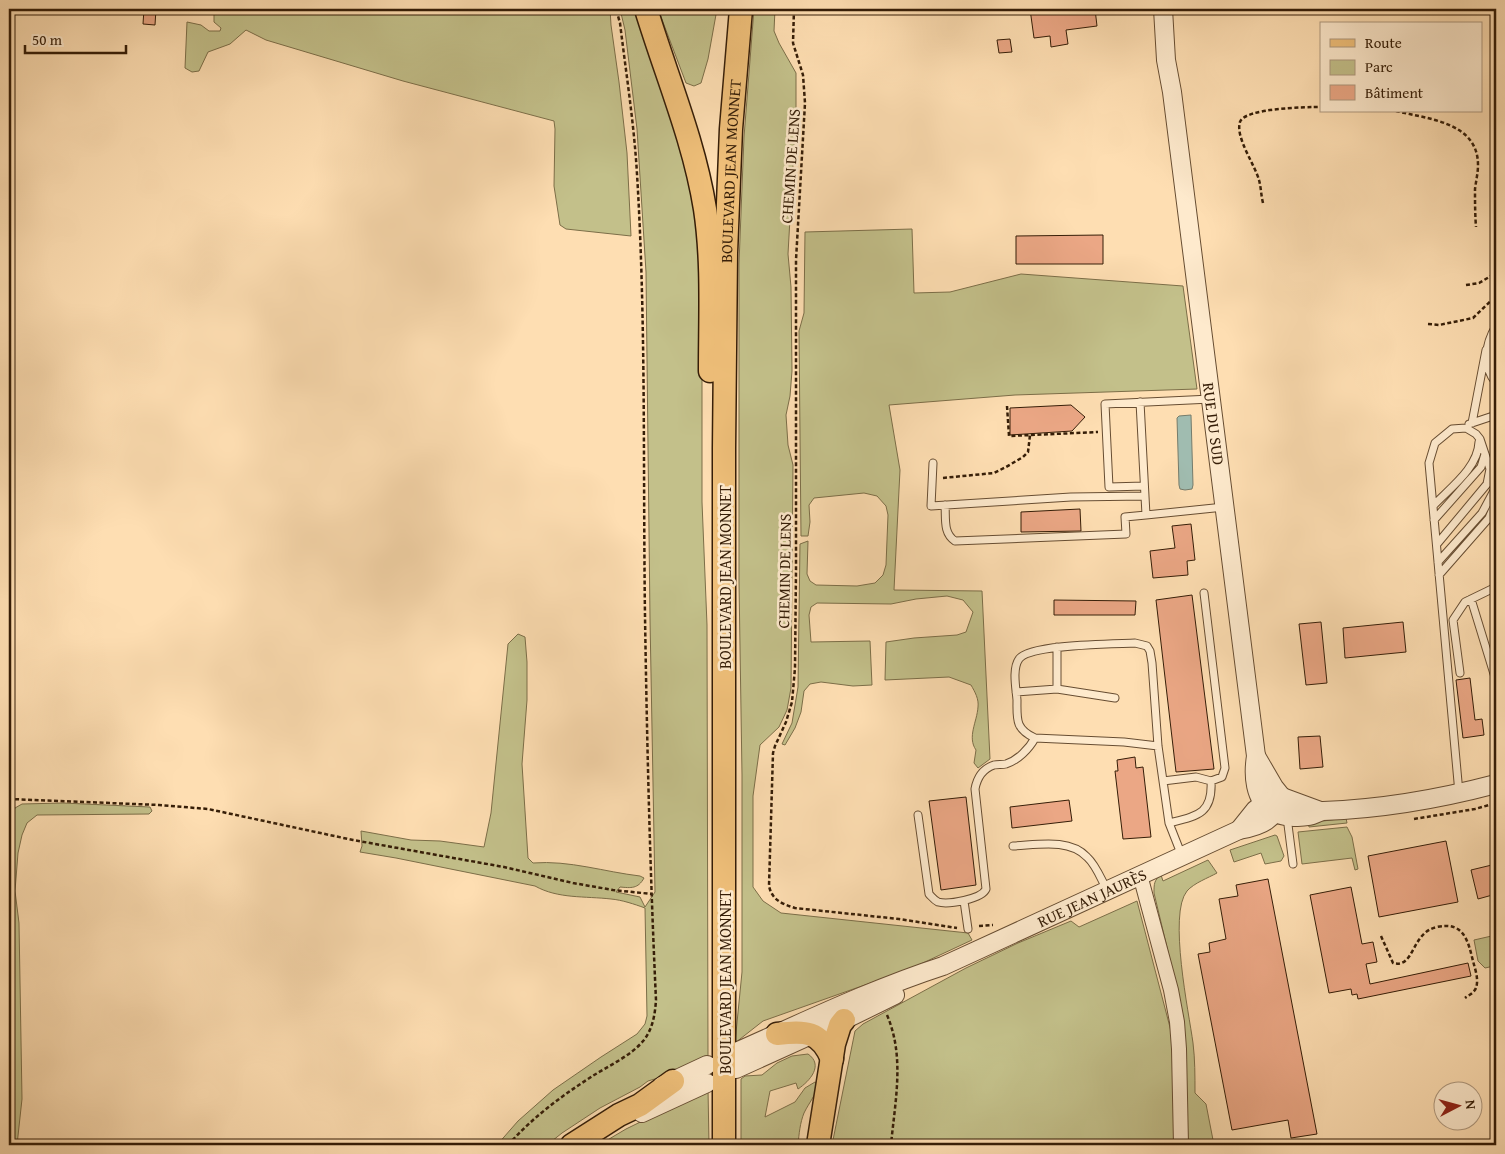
<svg xmlns="http://www.w3.org/2000/svg" width="1505" height="1154" font-family="'Gentium Book Plus',serif">
<style>
.green{fill:#c3c08a;stroke:#7c6e48}
.water{fill:#a0bcb0;stroke:#757c6c}
.building{fill:#eba785;stroke:#351d07}
.lines{fill:none;stroke-linecap:round;stroke-linejoin:round}
.service-casing{stroke:#674d32;stroke-width:9}
.minor-casing{stroke:#674d32;stroke-width:16}
.tertiary-casing{stroke:#674d32;stroke-width:20}
.primary-casing{stroke:#351d07;stroke-width:25}
.path{stroke:#351d07;stroke-width:2.5;stroke-dasharray:4 2.5;stroke-linecap:butt}
.service{stroke:#feeacd;stroke-width:7}
.minor{stroke:#feeacd;stroke-width:14}
.tertiary{stroke:#feeacd;stroke-width:18}
.primary{stroke:#efbf79;stroke-width:22}
.labels{text-anchor:middle;stroke-width:5;stroke-linejoin:round;paint-order:stroke}
.street-label{font-size:16px;fill:#351d07;stroke:#feeacd}
</style>
<rect width="100%" height="100%" fill="#fedeb2"/>
<filter id="stains"><feTurbulence type="fractalNoise" baseFrequency=".004" numOctaves="4"/><feColorMatrix values="0 0 0 0 .2 0 0 0 0 .09 0 0 0 0 .02 0 0 0 .5 -.17"/></filter>
<radialGradient id="worn" r=".72"><stop offset=".6" stop-color="#630" stop-opacity="0"/><stop offset="1" stop-color="#630" stop-opacity=".3"/></radialGradient>
<path class="green" d="M 214,9 L 610,9 L 611,25 L 619,82 L 627,153 L 631,236 L 566,229 L 560,225 L 554,186 L 555,129 L 554,121 L 403,81 L 266,40 L 246,30 L 230,44 L 208,52 L 199,71 L 192,72 L 185,68 L 187,22 L 201,25 L 209,31 L 220,31 L 221,28 L 214,22 Z
M 620,9 L 637,9 L 688,172 L 698,227 L 702,322 L 702,502 L 707,625 L 708,1058 L 665,1076 L 648,1081 L 640,1087 L 600,1108 L 562,1133 L 547,1145 L 497,1145 L 518,1121 L 553,1090 L 601,1057 L 637,1034 L 645,1024 L 647,1016 L 645,908 C 634,904 622,900 611,899 C 585,896 558,899 535,886 L 396,858 L 360,852 L 362,846 L 361,831 L 411,840 L 440,841 L 484,847 L 491,813 L 508,644 L 518,634 L 525,637 L 527,662 L 527,700 L 522,764 L 528,858 L 533,863 C 569,860 605,872 640,876 L 644,878 C 638,889 631,888 620,887 L 616,892 L 640,897 L 645,907 L 655,892 L 650,619 L 646,272 L 637,129 L 625,30 Z
M 658,9 L 717,9 L 708,59 L 701,83 L 694,86 L 686,83 Z
M 754,9 L 775,9 L 774,31 L 779,43 L 796,73 L 796,111 L 788,254 L 791,287 L 792,371 L 790,396 L 786,415 L 788,445 L 793,465 L 791,688 L 787,710 L 779,727 L 760,745 L 753,796 L 753,887 L 763,901 L 781,913 L 968,933 L 972,940 L 910,969 L 763,1021 L 735,1043 L 742,972 L 742,775 L 739,582 L 739,264 L 744,137 Z
M 912,229 L 914,293 L 950,292 L 1021,274 L 1183,286 L 1197,389 L 1015,395 L 889,405 L 900,470 L 894,590 L 982,591 L 990,759 L 978,768 L 974,763 L 976,750 C 967,737 977,722 978,707 C 979,699 975,692 971,685 L 949,677 L 885,680 L 886,642 L 914,638 L 957,635 L 966,632 L 973,612 L 963,600 L 947,596 L 916,599 L 891,604 L 817,603 L 811,607 L 809,615 L 811,642 L 870,641 L 872,685 L 853,686 L 821,682 L 810,684 L 804,691 L 801,712 L 795,728 L 785,745 L 782,744 L 792,723 L 798,687 L 800,544 L 808,541 L 807,574 L 810,581 L 816,585 L 857,586 L 875,583 L 883,575 L 886,565 L 888,515 L 886,506 L 877,496 L 864,493 L 814,498 L 809,505 L 810,522 L 808,536 L 801,536 L 799,331 L 804,313 L 805,232 Z
M 63,803 L 150,807 L 152,811 L 149,814 L 37,815 L 27,823 L 22,835 L 18,853 L 15,891 L 19,923 L 22,1099 L 17,1145 L 9,1145 L 9,819 L 15,808 L 22,804 Z
M 1346,818 L 1347,823 L 1309,827 L 1308,823 Z
M 1347,827 L 1352,837 L 1358,869 L 1355,870 L 1352,858 L 1302,864 L 1298,832 Z
M 1275,835 L 1277,836 L 1284,856 L 1281,861 L 1265,864 L 1261,853 L 1234,862 L 1230,850 Z
M 1208,860 L 1217,873 C 1208,878 1194,883 1187,891 C 1168,914 1189,1013 1193,1043 C 1195,1059 1195,1076 1195,1093 L 1206,1104 L 1214,1145 L 1187,1145 L 1176,985 L 1154,893 C 1154,884 1154,880 1161,875 L 1163,881 Z
M 1137,901 L 1172,1035 L 1177,1145 L 832,1145 L 855,1031 L 863,1024 L 966,968 L 1018,943 L 1071,921 L 1079,927 Z
M 1496,935 L 1496,961 L 1494,966 L 1485,968 L 1478,961 L 1474,940 Z
M 808,1054 C 824,1065 810,1081 798,1089 L 796,1083 L 770,1091 L 765,1117 L 795,1102 L 805,1088 L 815,1082 L 818,1084 C 815,1097 810,1101 804,1113 C 800,1123 799,1134 798,1145 L 741,1145 L 741,1079 L 745,1076 L 762,1075 L 777,1063 L 792,1056 Z
M 708,1089 L 709,1145 L 599,1145 L 626,1129 Z"/>
<path class="water" d="M 1191,415 L 1193,485 L 1192,489 L 1185,490 L 1180,489 L 1179,485 L 1177,418 L 1179,416 Z"/>
<path class="building" d="M 144,9 L 156,9 L 155,25 L 143,24 Z
M 1030,9 L 1095,9 L 1097,26 L 1066,30 L 1068,44 L 1051,47 L 1050,36 L 1034,38 Z
M 1010,39 L 1012,52 L 999,53 L 997,40 Z
M 1103,235 L 1103,264 L 1016,264 L 1016,236 Z
M 1071,405 L 1085,417 L 1072,431 L 1010,435 L 1010,408 Z
M 1080,509 L 1081,531 L 1021,532 L 1021,512 Z
M 1191,524 L 1195,560 L 1187,561 L 1188,575 L 1153,578 L 1150,551 L 1175,548 L 1172,526 Z
M 1192,595 L 1214,769 L 1176,772 L 1156,600 Z
M 1054,600 L 1136,601 L 1135,615 L 1054,615 Z
M 1321,622 L 1327,683 L 1306,685 L 1299,624 Z
M 1403,622 L 1406,652 L 1345,658 L 1343,628 Z
M 1470,678 L 1475,720 L 1482,719 L 1484,735 L 1463,738 L 1456,680 Z
M 1320,736 L 1323,767 L 1300,769 L 1298,737 Z
M 1135,757 L 1136,768 L 1143,767 L 1151,837 L 1123,839 L 1115,771 L 1118,771 L 1117,760 Z
M 966,797 L 976,885 L 941,890 L 929,801 Z
M 1069,800 L 1072,821 L 1012,828 L 1010,807 Z
M 1446,841 L 1458,902 L 1379,917 L 1368,856 Z
M 1496,864 L 1496,894 L 1478,899 L 1471,870 Z
M 1268,879 L 1317,1134 L 1291,1138 L 1288,1120 L 1232,1130 L 1198,954 L 1210,952 L 1209,943 L 1226,939 L 1219,899 L 1238,896 L 1236,885 Z
M 1351,887 L 1362,944 L 1373,942 L 1377,962 L 1366,964 L 1370,984 L 1468,963 L 1471,976 L 1358,999 L 1357,994 L 1352,995 L 1351,989 L 1329,993 L 1310,895 Z"/>
<g class="lines">
<g class="service-casing">
<path id="service" d="M 1496,326 C 1485,344 1482,366 1496,383
M 1140,402 L 1146,515 L 1224,507
M 1472,423 L 1486,350
M 1469,424 L 1496,415
M 933,463 L 931,506 L 1071,497 L 1145,496
M 1144,486 L 1109,487 L 1105,404 L 1211,399
M 945,505 C 946,519 943,533 955,541 L 1126,534 L 1125,517 L 1146,515
M 1433,506 C 1450,488 1478,468 1479,442
M 1434,520 L 1481,467 L 1485,454
M 1437,544 L 1487,484 L 1490,469
M 1438,562 L 1482,513 L 1496,487
M 1439,575 L 1489,518 L 1496,502
M 1204,593 L 1225,768 L 1222,777 L 1211,781
M 1471,599 L 1494,674 L 1496,674
M 1460,673 L 1453,620 L 1465,602 L 1496,587
M 1057,689 L 1115,698
M 1016,692 L 1057,689 L 1057,647
M 1035,738 C 1015,729 1017,719 1017,700 C 1016,688 1012,669 1019,659 C 1029,644 1115,644 1135,643 L 1147,646 L 1150,651 L 1152,663 L 1158,746 L 1169,823 L 1182,856
M 1163,781 L 1196,777 L 1211,781 C 1213,814 1197,816 1169,823
M 1459,793 L 1429,463 L 1435,443 L 1452,429 L 1466,428 L 1476,434 L 1480,439 L 1496,487
M 918,815 L 929,894 C 932,897 934,900 938,902 C 948,905 982,899 986,889 L 975,789 C 977,778 982,769 994,765 C 998,764 1002,765 1006,764 C 1018,760 1029,749 1035,738 L 1124,742 L 1158,746
M 1287,817 L 1293,864
M 1013,846 C 1037,845 1069,838 1087,857 C 1096,865 1101,879 1107,890
M 964,901 L 968,929"/>
</g>
<g class="minor-casing">
<path id="minor" d="M 1140,875 L 1171,990 L 1177,1022 L 1179,1049 L 1181,1145"/>
</g>
<g class="tertiary-casing">
<g id="tertiary">
<path id="s1" d="M 1163,9 L 1166,60 L 1172,92 L 1256,756 C 1253,775 1254,799 1272,811 C 1281,817 1298,818 1309,816 C 1314,815 1318,812 1323,811 C 1382,809 1439,799 1496,784"/>
<path d="M 1256,756 L 1274,787 L 1282,797"/>
<path d="M 1239,830 L 1255,810 L 1264,803 L 1282,797 L 1320,811"/>
<path id="s2" d="M 736,1052 C 804,1022 872,989 943,966 L 1239,830 C 1262,826 1275,820 1282,797"/>
<path d="M 736,1069 L 844,1020 L 895,995"/>
<path d="M 662,1086 L 707,1065"/>
<path d="M 642,1113 L 707,1083"/>
</g>
</g>
<g class="primary-casing">
<g id="primary">
<path d="M 646,9 C 666,75 694,140 705,209 C 713,262 710,317 710,371"/>
<path d="M 777,1034 C 805,1031 820,1030 832,1059"/>
<path d="M 572,1145 L 619,1115 L 640,1105 L 673,1081"/>
<path id="s3" d="M 724,1145 L 724,449 L 726,253 L 731,129 L 741,9"/>
<path d="M 818,1145 L 834,1044 L 840,1025 L 844,1020"/>
</g>
</g>
<path class="path" d="M 794,9 L 793,43 L 803,75 L 805,103 L 796,260 L 796,570 L 795,668 L 792,702 L 786,722 L 775,746 L 773,753 L 769,886 C 772,900 782,904 795,908 L 899,919 L 957,928
M 1396,111 C 1428,119 1478,122 1478,165 C 1478,173 1476,181 1475,189 C 1475,201 1475,214 1476,227
M 1263,203 C 1261,195 1261,187 1259,180 C 1255,165 1235,137 1240,122 C 1244,108 1307,107 1321,107
M 1466,285 L 1479,283 L 1496,273
M 1428,324 L 1439,325 L 1473,318 L 1496,296
M 1007,406 L 1009,436 L 1098,432
M 943,478 L 994,473 L 1006,467 L 1023,457 L 1028,452 L 1030,435
M 9,798 L 10,799 L 159,805 L 208,809 L 353,840 L 504,867 L 573,883 L 613,890 L 652,894
M 1414,819 L 1475,809 L 1496,803
M 979,926 L 993,925
M 1381,936 L 1393,963 C 1415,969 1411,932 1437,927 C 1464,921 1468,941 1473,961 C 1475,969 1479,979 1476,988 C 1474,993 1469,995 1465,998
M 887,1015 C 905,1057 895,1101 891,1145
M 508,1145 C 532,1118 560,1097 591,1077 C 608,1066 631,1056 644,1040 C 653,1028 655,1014 656,1000 C 650,872 647,744 645,616 C 643,469 646,321 637,174 C 634,123 626,73 620,23 L 616,9"/>
<use href="#service" class="service"/>
<use href="#minor" class="minor"/>
<use href="#tertiary" class="tertiary"/>
<use href="#primary" class="primary"/>
</g>
<g class="labels">
<g class="street-label">
<text transform="translate(790 166) rotate(-86)" y="6">CHEMIN DE LENS</text>
<text dy="6" stroke="none"><textPath href="#s3" startOffset="974">BOULEVARD JEAN MONNET</textPath></text>
<text dy="6" stroke="none"><textPath href="#s1" startOffset="418">RUE DU SUD</textPath></text>
<text transform="translate(784 571) rotate(-89)" y="6">CHEMIN DE LENS</text>
<text transform="translate(725 577) rotate(-90)" y="6">BOULEVARD JEAN MONNET</text>
<text dy="6" stroke="none"><textPath href="#s2" startOffset="388">RUE JEAN JAURÈS</textPath></text>
<text transform="translate(725 982) rotate(-90)" y="6">BOULEVARD JEAN MONNET</text>
</g>
</g>
<rect width="1505" height="1154" fill="none" stroke="#fedeb2" stroke-width="30"/>
<rect x="10" y="10" width="1485" height="1134" fill="none" stroke="#351d07" stroke-width="2.5"/>
<rect x="15" y="15" width="1475" height="1124" fill="none" stroke="#351d07"/>
<rect x="1320" y="22" width="162" height="90" fill="#feeacd" stroke="#ae987e"/>
<rect x="1330" y="39" width="25" height="8" fill="#efbf79" stroke="#ae987e"/>
<text x="1365" y="48" font-size="15" fill="#351d07">Route</text>
<rect x="1330" y="60" width="25" height="15" fill="#c3c08a" stroke="#ae987e"/>
<text x="1365" y="72" font-size="15" fill="#351d07">Parc</text>
<rect x="1330" y="85" width="25" height="15" fill="#eba785" stroke="#ae987e"/>
<text x="1365" y="98" font-size="15" fill="#351d07">Bâtiment</text>
<g transform="translate(1458 1106) rotate(84)"><circle r="24" fill="#feeacd" stroke="#ae987e"/>
<path d="M0-4L9 19L0 12L-9 19Z" fill="#8f2418"/>
<text y="-8" font-size="14" font-weight="bold" text-anchor="middle" fill="#351d07">N</text>
</g>
<path d="M25 45v8h101v-8" fill="none" stroke="#351d07" stroke-width="2.5"/>
<text x="32" y="45" font-size="15" fill="#351d07" stroke="#feeacd" stroke-width="4" paint-order="stroke">50 m</text>
<rect width="100%" height="100%" filter="url(#stains)"/>
<rect width="100%" height="100%" fill="url(#worn)"/>
</svg>
